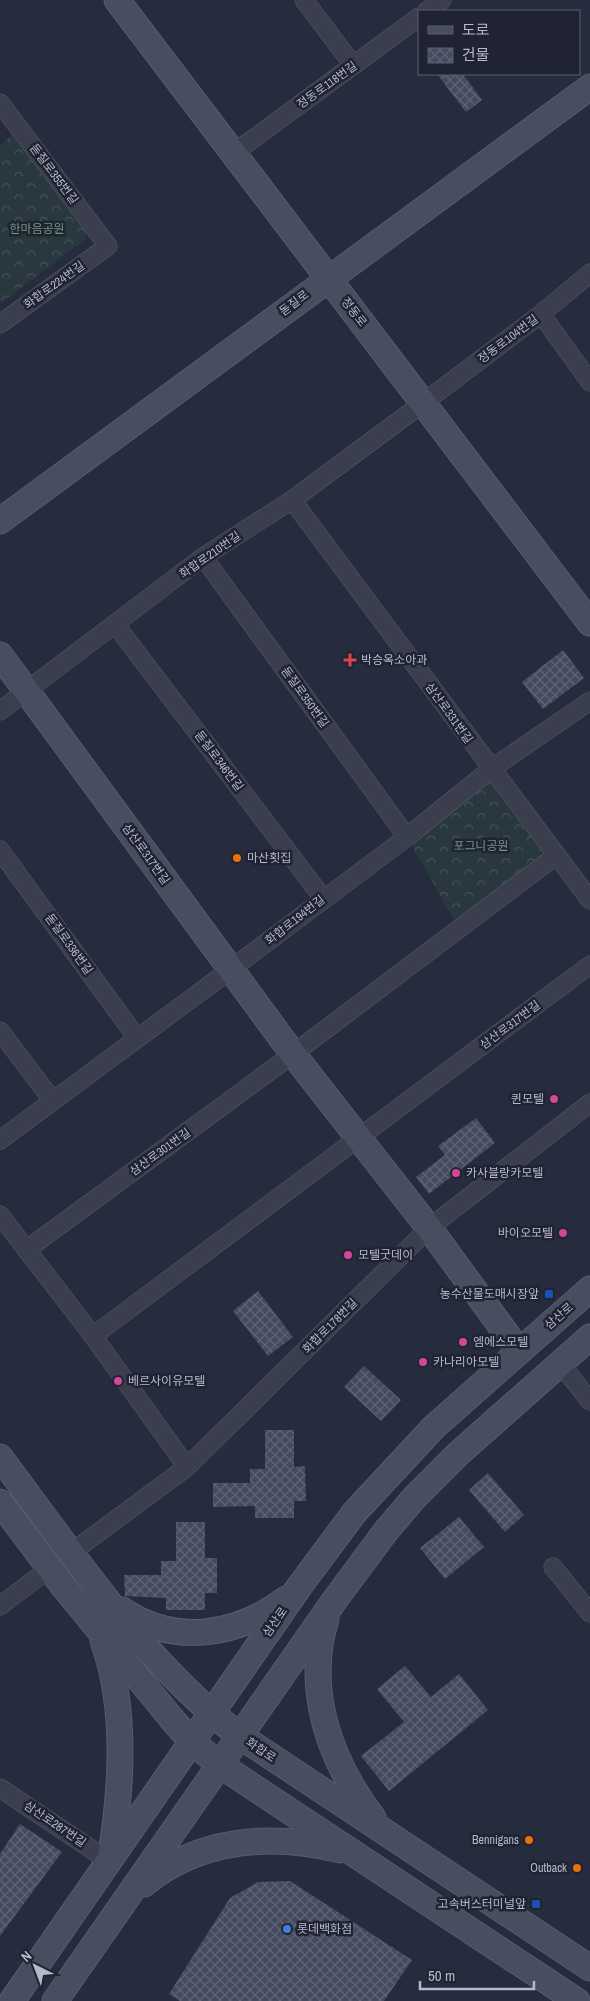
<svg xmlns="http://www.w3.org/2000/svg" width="590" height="2001" font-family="'Archivo Narrow','Noto Sans KR',sans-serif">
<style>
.forest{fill:url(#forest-crowns)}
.building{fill:url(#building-cross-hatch)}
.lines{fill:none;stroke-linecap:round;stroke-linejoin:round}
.street-casing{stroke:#585c6b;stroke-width:19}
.secondary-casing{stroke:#585c6b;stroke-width:27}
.street{stroke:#3a3e4d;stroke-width:18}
.secondary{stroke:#484d60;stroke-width:25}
.health-dot{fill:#e0444e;stroke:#1f2332;stroke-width:2}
.food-dot{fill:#e8710a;stroke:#1f2332;stroke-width:2}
.hotel-dot{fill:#d1479c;stroke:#1f2332;stroke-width:2}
.transit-dot{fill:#1a4fb4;stroke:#1f2332;stroke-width:2}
.shop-dot{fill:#3f7fe0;stroke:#1f2332;stroke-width:2}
.labels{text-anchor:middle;stroke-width:5;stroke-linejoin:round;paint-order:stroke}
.street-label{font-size:12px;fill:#b6bac8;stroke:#1f2332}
.park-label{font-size:12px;fill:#6e987f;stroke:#1f2332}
.poi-label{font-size:12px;fill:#b6bac8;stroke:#1f2332;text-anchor:start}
</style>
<defs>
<pattern id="forest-crowns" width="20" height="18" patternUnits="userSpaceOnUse" patternTransform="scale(1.25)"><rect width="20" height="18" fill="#28383e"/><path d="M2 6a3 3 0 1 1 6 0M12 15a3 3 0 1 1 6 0" fill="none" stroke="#455358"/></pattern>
<pattern id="building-cross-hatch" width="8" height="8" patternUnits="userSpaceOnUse" patternTransform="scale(1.25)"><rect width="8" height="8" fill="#454b5f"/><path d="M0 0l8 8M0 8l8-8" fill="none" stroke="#5e6374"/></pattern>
</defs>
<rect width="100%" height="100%" fill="#262c3d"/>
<path class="forest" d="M 12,135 L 86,233 L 87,238 L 0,304 L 0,145 Z
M 491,769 L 557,855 L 459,929 L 407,837 Z"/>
<path class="building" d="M 437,74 L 463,74 L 482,100 L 466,112 Z
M 563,650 L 584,678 L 543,709 L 522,682 Z
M 476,1118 L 495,1143 L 429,1194 L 416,1177 L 445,1155 L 438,1146 Z
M 258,1291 L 293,1337 L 268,1356 L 233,1311 Z
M 364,1366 L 401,1400 L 381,1421 L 344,1387 Z
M 265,1430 L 294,1430 L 294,1467 L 305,1466 L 306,1501 L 294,1501 L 294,1518 L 255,1518 L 255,1506 L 213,1507 L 213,1483 L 250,1483 L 250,1469 L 265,1469 Z
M 488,1473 L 524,1515 L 505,1532 L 469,1490 Z
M 459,1517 L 484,1547 L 445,1579 L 420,1548 Z
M 176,1522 L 205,1522 L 205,1558 L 217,1558 L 217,1593 L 205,1593 L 205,1610 L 166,1610 L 166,1598 L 125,1596 L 124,1575 L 161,1575 L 161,1561 L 176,1561 Z
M 405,1666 L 431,1697 L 459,1674 L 488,1710 L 389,1791 L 361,1756 L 404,1722 L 377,1689 Z
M 20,1824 L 62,1852 L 0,1936 L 0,1854 Z
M 290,1881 L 412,1960 L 384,2001 L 180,2001 L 169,1994 L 230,1898 L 258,1882 Z"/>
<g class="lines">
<g class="street-casing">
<path id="street" d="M 304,0 L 353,65
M 427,11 L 442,0
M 0,103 L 108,246 L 0,324
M 234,153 L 419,17
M 541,314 L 590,382
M 292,500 L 590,900
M 203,557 L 407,837
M 115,624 L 323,898
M 0,711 L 203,557 L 292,500 L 423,403 L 541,314 L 590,273
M 0,850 L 137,1038
M 0,1031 L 53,1101
M 0,1140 L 230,970 L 407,837 L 491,769 L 590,701
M 0,1215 L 93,1336 L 187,1467
M 26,1250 L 293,1054 L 557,855
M 93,1336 L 590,965
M 560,1363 L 590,1401
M 72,1552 L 187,1467 L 429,1228 L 590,1103
M 553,1567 L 590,1613
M 0,1606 L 50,1568
M 0,1788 L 109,1861"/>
</g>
<g class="secondary-casing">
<path id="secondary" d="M 117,0 L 590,623
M 0,521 L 590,87
M 0,655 L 293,1054 L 429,1228 L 519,1351
M 0,1457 C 73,1554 142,1661 240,1736 L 590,1968
M 0,1502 L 63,1586 L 171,1718 L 192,1742 L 220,1765 L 577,2001
M 122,1610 C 175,1646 237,1636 286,1599
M 326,1619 C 304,1690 330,1761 373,1818
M 103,1641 C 127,1707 122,1786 111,1854
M 144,1884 C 200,1838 272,1833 340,1850
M 12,2001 L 299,1587 L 354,1513 L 434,1427 L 590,1289
M 55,2001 L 334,1601 L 386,1531 L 414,1498 L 458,1454 L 590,1337"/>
</g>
<use href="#street" class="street"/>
<use href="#secondary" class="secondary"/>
</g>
<path class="health-dot" d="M347.5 652.5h5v5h5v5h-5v5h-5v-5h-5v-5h5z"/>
<g class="food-dot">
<circle cx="237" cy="858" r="5"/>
<circle cx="529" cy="1840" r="5"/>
<circle cx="577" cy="1868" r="5"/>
</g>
<g class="hotel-dot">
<circle cx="554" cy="1099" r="5"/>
<circle cx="456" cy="1173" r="5"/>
<circle cx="563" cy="1233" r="5"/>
<circle cx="348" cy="1255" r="5"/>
<circle cx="463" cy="1342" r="5"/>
<circle cx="423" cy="1362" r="5"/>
<circle cx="118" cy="1381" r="5"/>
</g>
<g class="transit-dot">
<rect x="544" y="1289" width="10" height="10" rx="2.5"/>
<rect x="531" y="1899" width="10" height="10" rx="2.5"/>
</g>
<circle class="shop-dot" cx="287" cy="1929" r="5"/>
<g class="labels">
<g class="street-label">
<text transform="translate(327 85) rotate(-36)" y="4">정동로118번길</text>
<text transform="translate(54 174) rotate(53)" y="4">돋질로355번길</text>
<text transform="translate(54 285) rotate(-36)" y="4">화합로224번길</text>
<text transform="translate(294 303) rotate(-37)" y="4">돋질로</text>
<text transform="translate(354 312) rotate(53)" y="4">정동로</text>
<text transform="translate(508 339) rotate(-37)" y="4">정동로104번길</text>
<text transform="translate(210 555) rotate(-35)" y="4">화합로210번길</text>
<text transform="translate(305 697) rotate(54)" y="4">돋질로350번길</text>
<text transform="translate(449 713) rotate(54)" y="4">삼산로331번길</text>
<text transform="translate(219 761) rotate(53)" y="4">돋질로346번길</text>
<text transform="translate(146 854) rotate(54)" y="4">삼산로317번길</text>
<text transform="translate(295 920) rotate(-38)" y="4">화합로194번길</text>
<text transform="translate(69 944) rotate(54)" y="4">돋질로336번길</text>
<text transform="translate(510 1025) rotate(-37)" y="4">삼산로317번길</text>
<text transform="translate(160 1152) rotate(-36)" y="4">삼산로301번길</text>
<text transform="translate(559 1316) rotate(-41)" y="4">삼산로</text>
<text transform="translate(330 1326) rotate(-45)" y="4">화합로178번길</text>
<text transform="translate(275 1622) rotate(-55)" y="4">삼산로</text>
<text transform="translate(261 1750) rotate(34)" y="4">화합로</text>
<text transform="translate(55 1824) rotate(34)" y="4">삼산로287번길</text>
</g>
<g class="park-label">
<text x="37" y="233">한마음공원</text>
<text x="481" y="850">포그니공원</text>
</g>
<g class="poi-label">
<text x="361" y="664">박승옥소아과</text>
<text x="247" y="862">마산횟집</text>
<text x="544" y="1103" text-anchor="end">퀸모텔</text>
<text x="466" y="1177">카사블랑카모텔</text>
<text x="553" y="1237" text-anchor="end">바이오모텔</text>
<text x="358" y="1259">모텔굿데이</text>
<text x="539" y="1298" text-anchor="end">농수산물도매시장앞</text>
<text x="473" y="1346">엠에스모텔</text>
<text x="433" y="1366">카나리아모텔</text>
<text x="128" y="1385">베르사이유모텔</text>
<text x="519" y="1844" text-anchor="end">Bennigans</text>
<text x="567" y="1872" text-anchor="end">Outback</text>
<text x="526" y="1908" text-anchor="end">고속버스터미널앞</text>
<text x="297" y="1933">롯데백화점</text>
</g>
</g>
<rect x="418" y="10" width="162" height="65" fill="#1f2332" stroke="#5b5f6e"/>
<rect x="428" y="26" width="25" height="8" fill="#484d60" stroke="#5b5f6e"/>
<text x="462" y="35" font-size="15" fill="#b6bac8">도로</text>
<rect x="428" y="48" width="25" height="15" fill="url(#building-cross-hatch)" stroke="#5b5f6e"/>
<text x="462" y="60" font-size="15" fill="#b6bac8">건물</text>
<g transform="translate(35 1966) rotate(318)" stroke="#1f2332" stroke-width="4" paint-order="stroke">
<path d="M0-4L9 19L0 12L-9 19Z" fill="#b6bac8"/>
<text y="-8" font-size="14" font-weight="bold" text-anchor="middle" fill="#b6bac8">N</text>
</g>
<path d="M420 1981v8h114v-8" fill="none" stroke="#b6bac8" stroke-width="2.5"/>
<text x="428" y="1981" font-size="15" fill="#b6bac8" stroke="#1f2332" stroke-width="4" paint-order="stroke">50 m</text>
</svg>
